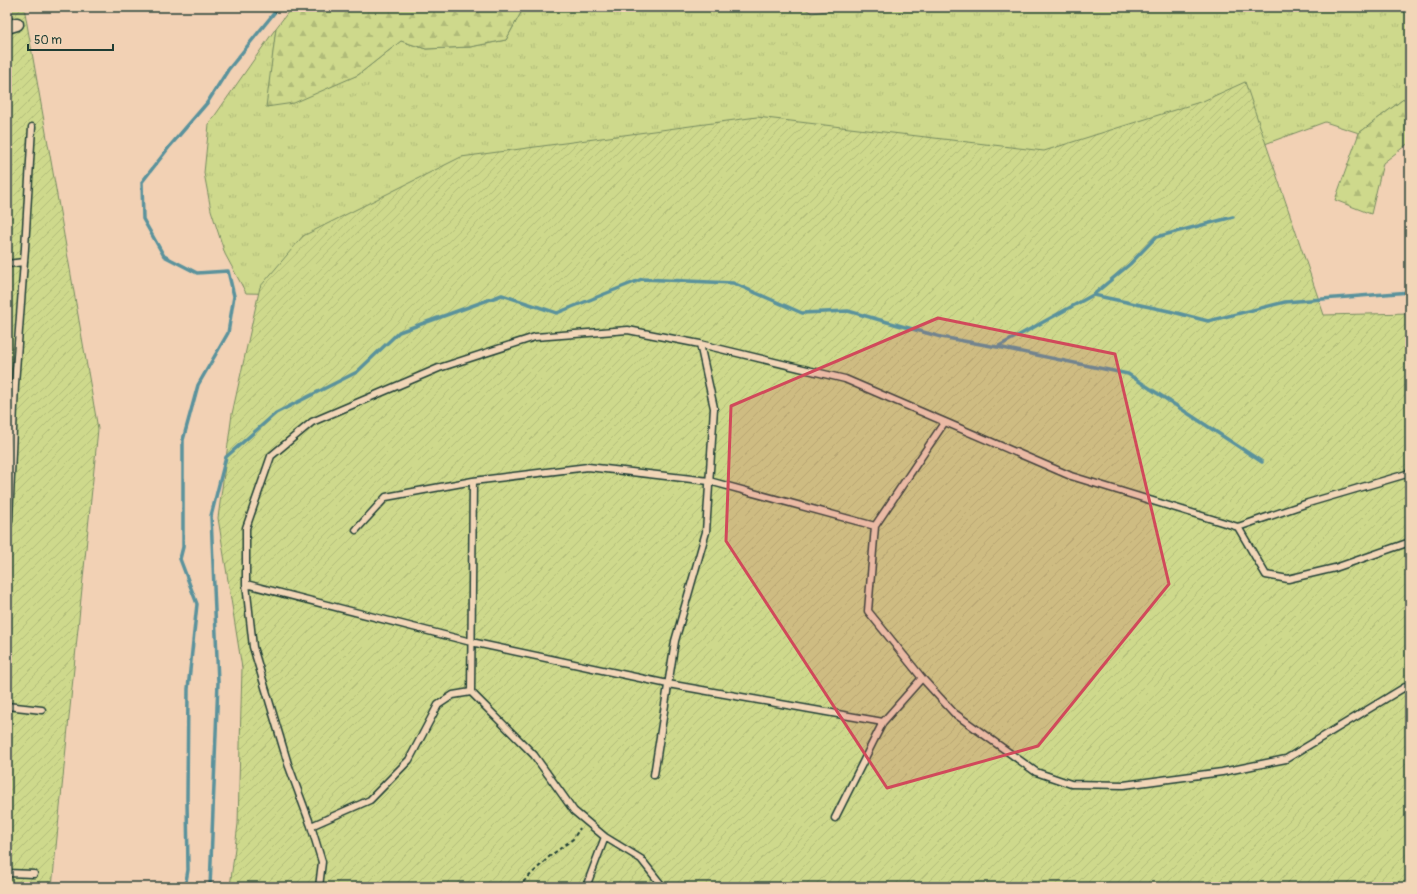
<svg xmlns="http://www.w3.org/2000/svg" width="1417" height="894" font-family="Pangolin,sans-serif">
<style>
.grass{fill:url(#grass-tufts);stroke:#768b60}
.forest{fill:url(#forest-firs);stroke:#768b60}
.garden{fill:url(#garden-furrows);stroke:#768b60}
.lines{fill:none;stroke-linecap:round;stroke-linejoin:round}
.stream{stroke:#5a929c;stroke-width:3.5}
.lane-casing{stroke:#1f3d34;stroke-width:9}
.street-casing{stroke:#1f3d34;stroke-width:15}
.path{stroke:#1f3d34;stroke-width:2;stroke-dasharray:4 3;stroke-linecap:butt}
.lane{stroke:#f2d6b8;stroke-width:6}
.street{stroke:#f2d6b8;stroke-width:12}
.marked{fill:#d1495b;fill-opacity:0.2;stroke:#d1495b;stroke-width:3;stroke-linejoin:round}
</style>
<defs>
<pattern id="grass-tufts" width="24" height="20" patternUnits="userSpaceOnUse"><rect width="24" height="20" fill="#ced98c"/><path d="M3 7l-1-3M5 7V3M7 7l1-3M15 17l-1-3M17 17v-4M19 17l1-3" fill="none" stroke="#b0bb79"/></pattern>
<pattern id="forest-firs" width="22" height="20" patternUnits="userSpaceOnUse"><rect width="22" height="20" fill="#ced98c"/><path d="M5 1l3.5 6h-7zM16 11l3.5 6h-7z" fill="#b0bb79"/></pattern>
<pattern id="garden-furrows" width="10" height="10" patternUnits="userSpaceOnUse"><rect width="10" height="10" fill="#ced98c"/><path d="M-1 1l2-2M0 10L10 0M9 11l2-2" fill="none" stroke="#b0bb79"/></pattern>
</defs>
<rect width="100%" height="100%" fill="#f2d1b4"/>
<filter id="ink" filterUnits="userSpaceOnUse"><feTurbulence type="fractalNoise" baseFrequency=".025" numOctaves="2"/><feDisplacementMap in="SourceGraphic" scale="8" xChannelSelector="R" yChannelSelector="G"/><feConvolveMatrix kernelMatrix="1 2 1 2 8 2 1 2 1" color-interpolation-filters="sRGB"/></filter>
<g filter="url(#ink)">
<path class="grass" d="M 524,7 L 802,7 L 812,13 L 857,7 L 1410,7 L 1410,94 L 1359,133 L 1325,122 L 1202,167 L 292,294 L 246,293 L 225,254 L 211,210 L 204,173 L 209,124 L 276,28 L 267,107 L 358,75 L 401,41 L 426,49 L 470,47 L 506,40 Z"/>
<path class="forest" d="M 292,7 L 524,7 L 506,40 L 470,47 L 426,49 L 401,41 L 358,75 L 294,103 L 266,107 L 276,28 Z
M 1410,94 L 1410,142 L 1383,163 L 1371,214 L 1335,200 L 1359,133 Z"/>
<path class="garden" d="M 7,7 L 24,7 L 98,429 L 52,887 L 7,887 Z
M 1245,82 L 1324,315 L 1410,313 L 1410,887 L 230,887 L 238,824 L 242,668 L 218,518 L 232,414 L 260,287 L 303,236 L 461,157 L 757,117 L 1044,151 L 1203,101 Z"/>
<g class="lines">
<path class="stream" d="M 1093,295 L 1169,311 L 1208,321 L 1285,302 L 1410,292
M 998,347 L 1128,374 L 1262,462
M 185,887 L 188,870 L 187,799 L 188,689 L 197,604 L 180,559 L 183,547 L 183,440 L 198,385 L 228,333 L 234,296 L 228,271 L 197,273 L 164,256 L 143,219 L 142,182 L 170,146 L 207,103 L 228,70 L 279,7
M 210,887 L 218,682 L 211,516 L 226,457 L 276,413 L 357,372 L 399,332 L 502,295 L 557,313 L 642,279 L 733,283 L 802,313 L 848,311 L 941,337 L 997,347 L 1093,295 L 1130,264 L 1156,237 L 1233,217"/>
<g class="lane-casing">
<path id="lane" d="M 7,264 L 24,262
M 944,423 L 875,526 L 868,611 L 922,678 L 954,713 L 1036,772 L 1071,784 L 1124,785 L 1222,772 L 1286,759 L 1410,684
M 473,481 L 471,692 L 534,755 L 574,811 L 605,837 L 641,859 L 663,887
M 1238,527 L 1266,575 L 1288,579 L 1335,568 L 1410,542
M 7,528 L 9,520 L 15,384 L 25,248 L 32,127
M 356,530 L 386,497 L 473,481 L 588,467 L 709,481 L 875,526
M 246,584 L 471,642 L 668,684 L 883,722
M 7,706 L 42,710
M 654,775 L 675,641 L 706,532 L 714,408 L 700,344
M 835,818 L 883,722 L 922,678
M 311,826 L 370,800 L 409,760 L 438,705 L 453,695 L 471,692
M 7,873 L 34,874
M 319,887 L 322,862 L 311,826 L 288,764 L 253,647 L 246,584 L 246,528 L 271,456 L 312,422 L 439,368 L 535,337 L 628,330 L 700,344 L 845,379 L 1071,476 L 1238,527 L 1308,503 L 1410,473
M 586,887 L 605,837"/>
</g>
<g class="street-casing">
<path id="street" d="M 7,27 L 17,24"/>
</g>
<path class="path" d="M 518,887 L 550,856 L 573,839 L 580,828"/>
<use href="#lane" class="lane"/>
<use href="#street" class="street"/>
</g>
</g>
<path class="marked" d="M 938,318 L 1115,354 L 1169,584 L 1038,746 L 887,788 L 726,541 L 731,406 Z"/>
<rect width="1417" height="894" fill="none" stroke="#f2d6b8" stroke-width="24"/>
<rect x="12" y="12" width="1393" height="870" fill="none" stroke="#1f3d34" stroke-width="1.5" filter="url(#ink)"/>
<path d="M28 44v6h85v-6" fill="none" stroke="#1f3d34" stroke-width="2"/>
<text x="34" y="44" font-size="12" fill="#1f3d34" stroke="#f2d6b8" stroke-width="3" paint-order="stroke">50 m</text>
</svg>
